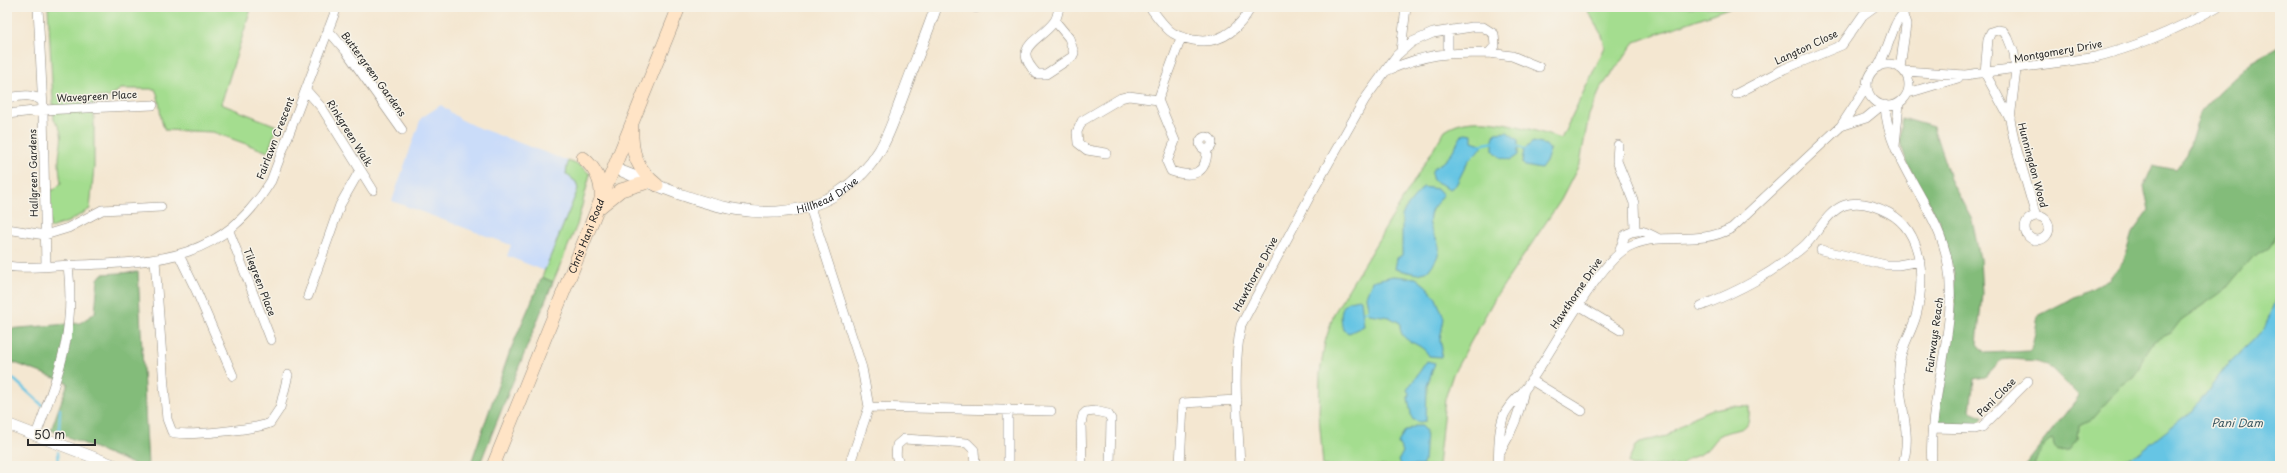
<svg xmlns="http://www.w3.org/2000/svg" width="2287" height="473" font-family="'Playpen Sans',sans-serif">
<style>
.built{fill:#cadcf9}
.green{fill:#a4dd8f;stroke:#68845d}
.forest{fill:#83bc7a;stroke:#577452}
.water{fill:#66c5e4;stroke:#487888}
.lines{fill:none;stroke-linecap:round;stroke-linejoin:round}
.stream{stroke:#66c5e4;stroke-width:2.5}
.minor-casing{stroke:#90897e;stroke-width:10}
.tertiary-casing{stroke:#90897e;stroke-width:12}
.secondary-casing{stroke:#90897e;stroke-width:14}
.minor{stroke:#fff;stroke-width:9}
.tertiary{stroke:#fff;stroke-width:11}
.secondary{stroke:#ffe4c6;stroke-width:13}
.labels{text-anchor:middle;stroke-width:3;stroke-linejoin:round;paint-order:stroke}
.street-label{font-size:10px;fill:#2b2b2b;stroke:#f7f3e8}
.water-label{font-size:11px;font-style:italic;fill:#3d5962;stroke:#f7f3e8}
</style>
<rect width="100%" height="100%" fill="#f7f3e8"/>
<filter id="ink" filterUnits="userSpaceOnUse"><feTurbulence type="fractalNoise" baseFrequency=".025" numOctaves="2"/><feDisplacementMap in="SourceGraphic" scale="8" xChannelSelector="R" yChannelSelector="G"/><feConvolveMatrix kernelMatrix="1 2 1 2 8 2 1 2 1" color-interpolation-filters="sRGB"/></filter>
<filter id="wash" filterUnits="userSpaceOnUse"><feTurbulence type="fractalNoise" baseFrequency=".012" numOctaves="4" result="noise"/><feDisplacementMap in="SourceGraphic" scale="16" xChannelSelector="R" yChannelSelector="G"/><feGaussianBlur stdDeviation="0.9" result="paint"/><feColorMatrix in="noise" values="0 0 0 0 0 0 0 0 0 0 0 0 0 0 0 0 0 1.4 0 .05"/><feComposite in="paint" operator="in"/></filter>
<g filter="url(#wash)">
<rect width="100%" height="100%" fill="#f4e7d1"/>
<path class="built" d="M 441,105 L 460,119 L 474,126 L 568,161 L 566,174 L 576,182 L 578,189 L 545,271 L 507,256 L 511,245 L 392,201 L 421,118 Z"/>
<path class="green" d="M 48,7 L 244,7 L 251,9 L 221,104 L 277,126 L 268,152 L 213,132 L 165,130 C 158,117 162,102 155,89 L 121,89 L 109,97 L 94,97 L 94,167 L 90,209 L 68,222 L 50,228 L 49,190 L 54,190 L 61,183 C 60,176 59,169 59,161 C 59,144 67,135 54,120 Z
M 1585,7 L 1731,7 L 1635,42 L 1601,88 L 1589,115 L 1580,163 L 1561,200 L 1495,298 L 1453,374 L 1445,399 L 1438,466 L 1323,466 L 1319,415 L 1320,373 L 1325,342 L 1334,313 L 1445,130 C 1474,109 1530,129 1561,139 L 1605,47 L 1601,32 Z
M 568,161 L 579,165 L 590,174 L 577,225 L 553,282 L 542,277 L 578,189 L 576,182 L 566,174 Z
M 2280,196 L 2280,466 L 2027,466 L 2038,450 Z
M 1730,406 L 1749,407 C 1751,437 1737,425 1719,436 C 1713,440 1710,448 1704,452 C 1694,459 1691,454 1681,466 L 1631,466 L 1628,462 L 1635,446 L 1644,441 L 1667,436 L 1693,417 L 1709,410 Z"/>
<path class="forest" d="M 2280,46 L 2280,231 L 2269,248 L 2251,258 L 2225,290 L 2181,320 L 2171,333 L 2154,341 L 2144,356 L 2139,369 L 2133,377 L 2121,386 L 2091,420 L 2079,426 L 2078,439 L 2069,450 L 2057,451 L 2054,446 L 2053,439 C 2043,441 2037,457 2034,466 L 2024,466 L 2079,396 L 2051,368 L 2037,361 L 2010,359 L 2001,360 L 1985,377 L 1974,379 L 1970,411 L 1984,417 L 1975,426 L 1936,425 L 1955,317 L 1954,274 L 1939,221 L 1906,160 L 1900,141 L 1902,118 L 1933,127 L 1951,181 L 1972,220 L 1980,259 L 1982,294 L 1977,344 L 1985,353 L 2030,351 C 2034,343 2036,326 2038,316 L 2109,279 L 2124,260 L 2132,233 L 2149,210 L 2144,186 L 2153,165 L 2175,170 L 2187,154 L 2200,113 L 2220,91 L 2252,62 Z
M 138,272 L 148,466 L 138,466 L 51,430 L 68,383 L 7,360 L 7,329 L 80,323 L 95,313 L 98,279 L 102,274 Z
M 542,277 L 553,282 L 479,466 L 470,466 L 510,351 Z"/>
<path class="water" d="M 1508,132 L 1518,140 L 1518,155 L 1511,160 L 1500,157 L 1493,150 L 1493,139 L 1495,133 Z
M 1465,133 L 1472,134 L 1472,141 L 1481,144 L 1482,147 L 1468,161 L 1456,185 L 1450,189 L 1433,180 C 1427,168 1440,165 1447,159 C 1450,156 1459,140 1462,135 Z
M 1533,142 L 1546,145 L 1550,150 L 1546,162 L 1541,169 L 1525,166 L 1522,163 L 1524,149 Z
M 1423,187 L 1438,189 L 1443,195 C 1439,202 1431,207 1430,216 C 1426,237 1449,240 1434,263 C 1431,266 1430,270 1426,272 L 1417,274 L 1395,269 L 1397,258 L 1402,255 L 1402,216 L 1405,209 Z
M 1393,276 L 1416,278 L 1426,286 L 1435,296 L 1444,318 L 1440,340 L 1442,349 L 1441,357 L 1429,356 C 1420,339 1399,346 1400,323 L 1389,317 L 1369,314 L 1366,296 L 1372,281 Z
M 2280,287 L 2280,466 L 2104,466 L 2125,459 L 2140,452 L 2195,408 L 2228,364 L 2264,330 Z
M 1361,299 L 1364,326 L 1349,333 L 1343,330 C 1339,312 1340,300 1361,299 Z
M 1427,361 L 1435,363 L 1427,386 L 1426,421 L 1419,422 L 1412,419 L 1408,398 L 1409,393 L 1407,390 Z
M 1415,426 L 1422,426 L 1426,431 L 1424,462 L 1422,466 L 1402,466 L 1398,461 L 1403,452 L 1398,443 L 1404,432 Z"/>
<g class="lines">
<path class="stream" d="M 1478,145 L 1495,142
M 1516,146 L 1524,149
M 1364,312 L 1368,311
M 7,373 L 42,405
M 59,431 L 60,409
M 58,452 L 59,466"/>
</g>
</g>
<g filter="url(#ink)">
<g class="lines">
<g class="minor-casing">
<path id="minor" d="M 38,7 L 43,110 L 46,266
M 1150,7 C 1156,15 1162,24 1170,31 C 1177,37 1185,38 1193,40 C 1221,45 1239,29 1251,7
M 976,8 L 977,7
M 1055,21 L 1069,38 L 1074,53 L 1072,57 L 1046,74 L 1037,74 C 1010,46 1039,42 1054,22 C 1057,19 1058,12 1059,7
M 328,30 L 346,51 L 402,130
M 1401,51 L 1406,7
M 1448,52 L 1448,31
M 1489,53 L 1512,56 L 1539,67
M1867 85a21 21 0 1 1 42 0a21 21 0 1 1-42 0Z
M 1878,67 C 1886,53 1889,40 1895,26 C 1898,18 1904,15 1906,7
M 1900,68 L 1906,25 L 1903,15
M 1904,71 L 1965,75 L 2091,58 C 2135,48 2178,29 2217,7
M 306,90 L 322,108 L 373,190
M 1908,93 L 1958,78
M 1736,94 L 1784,69 L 1842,45 L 1863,15 L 1874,7
M 7,98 C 20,96 31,93 42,101
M 1158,100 L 1175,141 L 1167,162 L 1171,171 C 1192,178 1207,175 1207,149
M 1158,100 L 1181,38
M 1885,105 C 1888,164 1939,207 1948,264 C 1959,331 1927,398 1932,466
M 7,114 L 43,110 L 153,105
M 2010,119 L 2016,70 L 2014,53 L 2008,38 L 2003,31 L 1997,30 L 1991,32 L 1988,39 L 1985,73 L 2010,119 L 2014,140 L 2036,216
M 1841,126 L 1866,118 L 1882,105
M1200 143a6 6 0 1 1 12 0a6 6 0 1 1-12 0Z
M 1618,145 L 1617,161 L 1634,203 L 1635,230
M 1895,146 L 1899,103
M 1106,153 L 1087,150 L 1078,143 L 1077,132 L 1082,121 L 1121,98 L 1129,96 L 1158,100
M 810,207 L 862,368 L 869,407
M2025 228a12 12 0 1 1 24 0a12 12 0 1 1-24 0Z
M 7,229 L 45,235 L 68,228 L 102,210 L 161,207
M 229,231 L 271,340
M 1821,250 L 1886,265 L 1898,265 L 1920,261
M 1619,253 L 1625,235 C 1638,227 1647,232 1659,239
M 179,255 L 196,290 L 233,376
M 155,260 L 164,386 L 167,419 L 172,432 C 184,437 257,429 270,423 L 280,408 L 288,375
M 7,266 C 29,270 54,265 77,265 C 161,262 223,260 271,181 L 337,7
M 308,296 L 340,205 L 360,170
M 1580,306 L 1620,330
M 1701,306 C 1739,291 1772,274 1803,247 C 1817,235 1827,211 1845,205 C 1860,200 1876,206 1889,213 C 1924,232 1925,281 1916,316 C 1911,334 1900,348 1899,367 C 1897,401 1914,433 1902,466
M 1531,380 L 1582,411
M 1932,428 L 1975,429 L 1982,427 L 2028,381
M 36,435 C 59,372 76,333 68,265
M 1500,452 C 1512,432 1520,413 1524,390
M 849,466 L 869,407 L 1051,411
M 902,466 C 895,460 896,453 897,445 L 904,439 L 967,443 L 974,450 L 975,466
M 1008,466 L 1008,409
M 1082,466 L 1081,424 L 1083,415 L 1086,412 L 1095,411 L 1108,414 L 1111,419 L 1110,466
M 1180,466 L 1183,403 L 1237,400
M 1240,466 C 1238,419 1232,372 1241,325 L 1311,194 L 1365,99 L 1397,55 L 1412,42 L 1433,33 L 1472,27 L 1483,27 L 1494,34 L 1495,46 L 1489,53 C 1444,53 1428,53 1386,71
M 1498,466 C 1499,449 1498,431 1504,415 C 1509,404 1518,398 1525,389 C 1550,357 1598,259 1632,245 C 1666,231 1697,247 1732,228 L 1841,126 L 1867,86"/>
</g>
<g class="tertiary-casing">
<g id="tertiary">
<path id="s1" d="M 614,168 C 684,196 767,237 838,193 C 855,182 870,167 880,150 C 890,133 896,113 903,95 C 914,65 926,36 936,7"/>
<path d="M 7,424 L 116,466"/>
</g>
</g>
<g class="secondary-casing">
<g id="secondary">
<path d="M 632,129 C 631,153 637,169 657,185"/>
<path d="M 583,158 C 595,168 602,181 601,197"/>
<path d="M 600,207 L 621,190 L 648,182"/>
<path id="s2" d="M 493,466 L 679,7"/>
</g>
</g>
<use href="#minor" class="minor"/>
<use href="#tertiary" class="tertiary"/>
<use href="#secondary" class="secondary"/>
</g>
</g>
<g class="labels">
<g class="street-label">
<text transform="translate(1806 47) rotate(-25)" y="4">Langton Close</text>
<text transform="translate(2058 51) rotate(-10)" y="4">Montgomery Drive</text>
<text transform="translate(374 74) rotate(54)" y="4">Buttergreen Gardens</text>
<text transform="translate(97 96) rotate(-3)" y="4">Wavegreen Place</text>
<text transform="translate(350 133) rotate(58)" y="4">Rinkgreen Walk</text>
<text transform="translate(275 138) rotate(-69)" y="4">Fairlawn Crescent</text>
<text transform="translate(2033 165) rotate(75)" y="4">Hunningdon Wood</text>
<text transform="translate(33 173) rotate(-91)" y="4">Hallgreen Gardens</text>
<text dy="4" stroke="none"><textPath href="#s1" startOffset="224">Hillhead Drive</textPath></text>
<text dy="4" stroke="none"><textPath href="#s2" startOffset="248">Chris Hani Road</textPath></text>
<text transform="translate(1255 274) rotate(-62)" y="4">Hawthorne Drive</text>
<text transform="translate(260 282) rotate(69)" y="4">Tilegreen Place</text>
<text transform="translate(1576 293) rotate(-56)" y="4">Hawthorne Drive</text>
<text transform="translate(1934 335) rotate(-82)" y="4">Fairways Reach</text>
<text transform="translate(1996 397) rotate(-45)" y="4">Pani Close</text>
</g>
<g class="water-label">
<text x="2237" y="427">Pani Dam</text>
</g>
</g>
<rect width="2287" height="473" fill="none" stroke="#f7f3e8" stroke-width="24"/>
<path d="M28 439v6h67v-6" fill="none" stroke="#2b2b2b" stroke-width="2"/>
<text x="34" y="439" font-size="12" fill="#2b2b2b" stroke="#f7f3e8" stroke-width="3" paint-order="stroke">50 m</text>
</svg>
